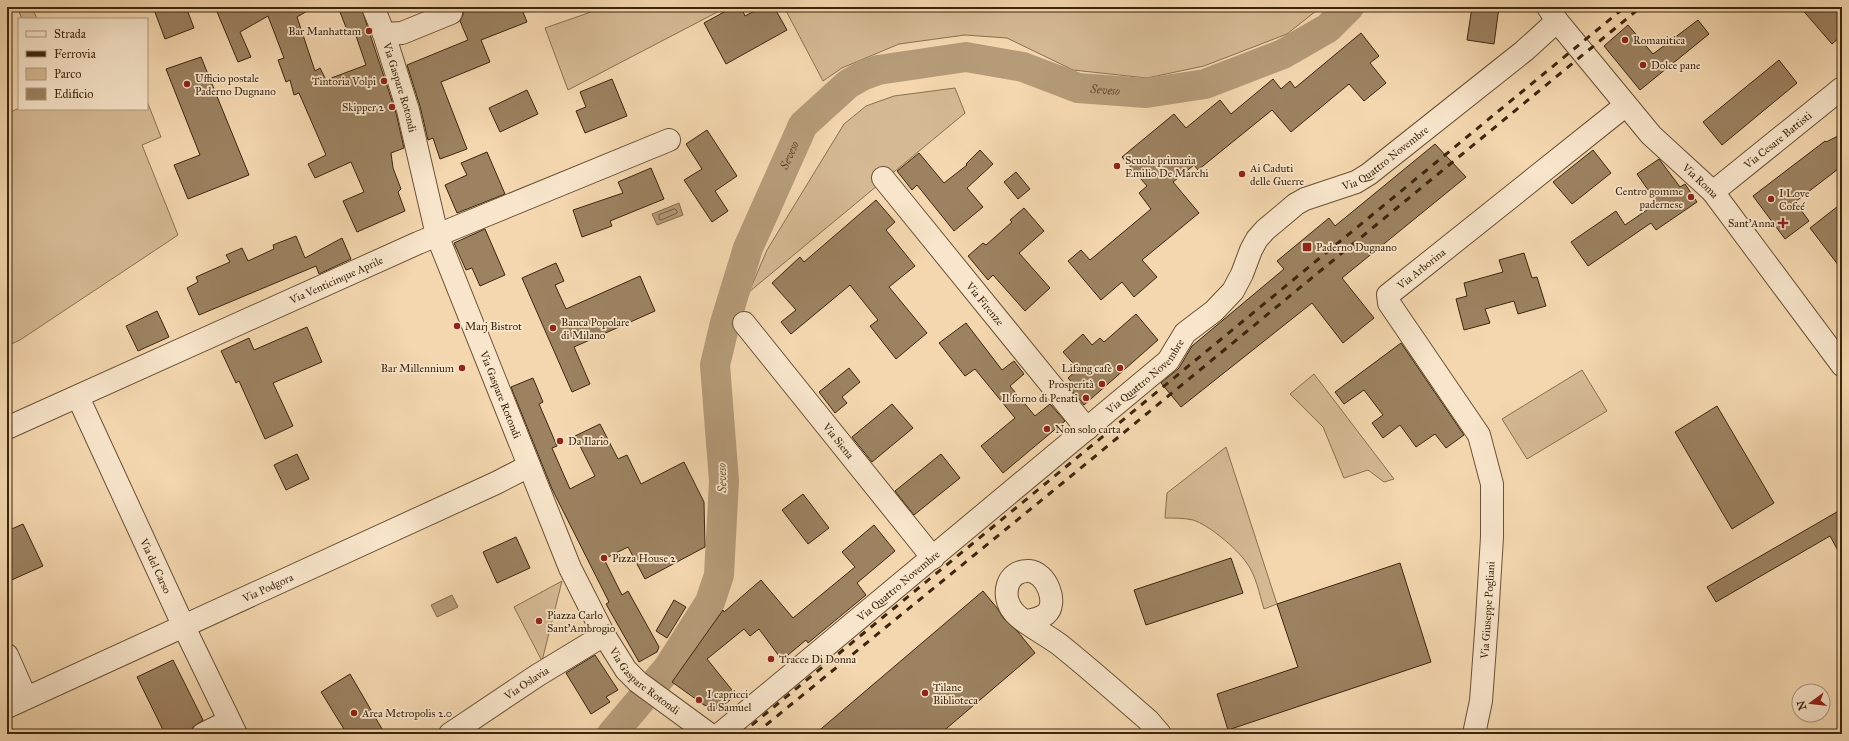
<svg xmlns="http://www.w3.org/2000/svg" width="1849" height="741" font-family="'IM FELL Great Primer',serif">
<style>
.green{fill:#d5b993;stroke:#887050}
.water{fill:#b59b78;stroke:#856c4d}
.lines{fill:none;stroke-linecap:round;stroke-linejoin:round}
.shore{stroke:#786042;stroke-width:1}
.river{stroke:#b59b78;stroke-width:30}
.building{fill:#9c8261;stroke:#3c260d}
.minor-casing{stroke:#6a5236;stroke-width:24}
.minor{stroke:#f8e5cb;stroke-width:22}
.rail{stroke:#3c260d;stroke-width:3;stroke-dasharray:7 7;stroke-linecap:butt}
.poi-dot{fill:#8f2418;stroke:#f8e5cb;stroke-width:1.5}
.labels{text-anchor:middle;stroke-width:3.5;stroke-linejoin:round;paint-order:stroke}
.poi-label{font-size:11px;fill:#3c260d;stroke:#f8e5cb;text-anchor:start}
.street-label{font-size:11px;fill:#3c260d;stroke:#f8e5cb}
.water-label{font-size:12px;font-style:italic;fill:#60492d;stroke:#f8e5cb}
</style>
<rect width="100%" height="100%" fill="#f4d7af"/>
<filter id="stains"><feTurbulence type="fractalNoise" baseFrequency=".005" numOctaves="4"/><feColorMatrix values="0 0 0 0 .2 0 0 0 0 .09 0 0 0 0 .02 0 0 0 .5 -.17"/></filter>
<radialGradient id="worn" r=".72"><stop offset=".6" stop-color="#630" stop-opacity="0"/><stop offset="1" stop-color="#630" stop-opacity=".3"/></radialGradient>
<path class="green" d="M 17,7 L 32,7 L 37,19 L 22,19 Z
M 590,7 L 727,7 L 568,90 L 545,28 L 591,12 Z
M 784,7 L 1321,7 L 1287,34 L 1204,66 L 1147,78 L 1073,70 L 1007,38 L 965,35 L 899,44 L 842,68 L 823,81 Z
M 955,88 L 965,113 L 749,292 L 767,250 L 844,124 L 866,106 L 894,96 Z
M 147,101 L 161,137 L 142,145 L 178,235 L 20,340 L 7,346 L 7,114 L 19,108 L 147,109 Z
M 1582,370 L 1607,411 L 1527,459 L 1502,419 Z
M 1314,374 L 1394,479 L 1384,482 L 1368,470 L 1344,478 L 1323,427 L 1290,394 Z
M 1226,447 L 1277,604 L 1264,609 C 1259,593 1256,575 1246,562 C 1236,548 1209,525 1193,520 C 1184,518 1174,518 1165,518 L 1167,493 Z
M 562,581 L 542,661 L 514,607 Z"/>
<path class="water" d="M 679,203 L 683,215 L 657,225 L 652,214 Z
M 452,595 L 458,607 L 437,617 L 431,605 Z"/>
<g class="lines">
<path class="shore" d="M 675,209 L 677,211 L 677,213 L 661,220 L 659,219 L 659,215 Z"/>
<path class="river" id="s1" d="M 612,734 L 668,668 L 710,602 L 719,575 L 724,481 L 715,365 L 725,323 L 748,248 L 803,125 L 848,84 L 864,75 L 878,70 L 966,57 L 1023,67 L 1078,88 L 1146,93 L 1205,84 L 1283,54 L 1328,28 L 1349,7"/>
</g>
<path class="building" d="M 153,7 L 186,7 L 194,28 L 165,39 Z
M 215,7 L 314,7 L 297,17 L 315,71 L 320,68 L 326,80 L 366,65 L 355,33 L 349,35 L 338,7 L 361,7 L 396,113 L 404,148 L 391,153 L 393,168 L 401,189 L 398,192 L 405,211 L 357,232 L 343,201 L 364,192 L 351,162 L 315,178 L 308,164 L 326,155 L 299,93 L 294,95 L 290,80 L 286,82 L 278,60 L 284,58 L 268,16 L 240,32 L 251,57 L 238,62 Z
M 470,7 L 521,7 L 527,22 L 481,40 L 490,62 L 441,82 L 467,149 L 440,159 L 433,138 L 428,140 L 420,106 L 407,65 L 468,40 L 460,21 L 463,15 L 463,10 Z
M 733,7 L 741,7 L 745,16 L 762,7 L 774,7 L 787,30 L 726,64 L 704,23 Z
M 1472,7 L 1499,7 L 1494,44 L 1467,40 Z
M 1800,7 L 1842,7 L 1842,35 L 1832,44 Z
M 1698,20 L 1709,34 L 1640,90 L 1604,46 L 1628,25 L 1653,54 Z
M 1361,33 L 1379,56 L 1370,63 L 1386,83 L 1364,101 L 1349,84 L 1291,132 L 1272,110 L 1198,170 L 1194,165 L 1173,182 L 1199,213 L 1142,260 L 1157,277 L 1134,297 L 1122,282 L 1101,300 L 1068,261 L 1081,250 L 1090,260 L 1151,209 L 1139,193 L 1147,186 L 1122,157 L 1174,114 L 1186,128 L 1220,100 L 1231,114 L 1273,79 L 1281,89 L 1290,81 L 1295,88 Z
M 201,57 L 249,175 L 188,199 L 174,165 L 200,155 L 166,69 Z
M 1779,60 L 1797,83 L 1722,145 L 1703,122 Z
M 612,79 L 627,116 L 585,133 L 576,111 L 586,107 L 580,92 Z
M 527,90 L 538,114 L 500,132 L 489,108 Z
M 707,130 L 737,176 L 715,191 L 728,211 L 712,222 L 684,180 L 702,169 L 686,144 Z
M 1842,134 L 1842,166 L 1795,202 L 1809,221 L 1785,239 L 1753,196 L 1825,141 L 1826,142 Z
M 1435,144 L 1466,177 L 1342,278 L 1374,318 L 1343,343 L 1312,303 L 1181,407 L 1161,383 L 1179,368 L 1192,346 L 1284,269 L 1277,261 L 1329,218 L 1335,226 Z
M 980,150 L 993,164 L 967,188 L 983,207 L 954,231 L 917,185 L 912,190 L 897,171 L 919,153 L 944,183 L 967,165 L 966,164 Z
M 1593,150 L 1611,173 L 1572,204 L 1553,182 Z
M 487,152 L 505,194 L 457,213 L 445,185 L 467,175 L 461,163 Z
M 1659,159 L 1680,187 L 1685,184 L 1697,202 L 1656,230 L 1651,223 L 1588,266 L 1571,242 L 1616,211 L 1625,225 L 1657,203 L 1637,174 Z
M 651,168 L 664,199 L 610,221 L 612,226 L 582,237 L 573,210 L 623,193 L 618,182 Z
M 1016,172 L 1030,189 L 1018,199 L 1004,182 Z
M 876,200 L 895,222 L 886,230 L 915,266 L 889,287 L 927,333 L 896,359 L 870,326 L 878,320 L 850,285 L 791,334 L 781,322 L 796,310 L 772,283 L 800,257 L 804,262 Z
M 1842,203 L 1842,270 L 1810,228 Z
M 1024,208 L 1044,231 L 1019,253 L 1050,288 L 1025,311 L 993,275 L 988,280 L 968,256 L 983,243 L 986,245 L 1012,222 L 1010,220 Z
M 485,229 L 505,275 L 480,286 L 472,268 L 466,270 L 454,243 Z
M 296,236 L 305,258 L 342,238 L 351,259 L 319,274 L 316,266 L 199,315 L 187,288 L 198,282 L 196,277 L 230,262 L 226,255 L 242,248 L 248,261 L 274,249 L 273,245 Z
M 1524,253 L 1532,278 L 1537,277 L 1546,306 L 1518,314 L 1514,301 L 1485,309 L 1490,323 L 1464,330 L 1456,299 L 1467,296 L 1464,283 L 1503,272 L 1499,260 Z
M 556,263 L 564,281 L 555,285 L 566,309 L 640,276 L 655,311 L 574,347 L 590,384 L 572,392 L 522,278 Z
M 157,311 L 169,337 L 138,351 L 126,326 Z
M 1136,314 L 1158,340 L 1084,405 L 1070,388 L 1074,385 L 1068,378 L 1078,369 L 1063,352 L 1083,334 L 1092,345 L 1100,338 L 1104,342 Z
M 966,323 L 1002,370 L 1014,361 L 1024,374 L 1010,386 L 1035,416 L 1050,404 L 1065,421 L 1003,473 L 981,446 L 1015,418 L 975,369 L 965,376 L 939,343 Z
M 307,327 L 322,362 L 273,383 L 293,426 L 265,439 L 239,381 L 236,383 L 221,351 L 249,338 L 254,350 Z
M 1401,343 L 1464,435 L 1446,448 L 1435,434 L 1416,447 L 1400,425 L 1383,438 L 1372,423 L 1383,415 L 1364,390 L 1344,404 L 1335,392 Z
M 849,368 L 860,382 L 842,397 L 847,403 L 835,413 L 819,392 Z
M 533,378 L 543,402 L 539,404 L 557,446 L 552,448 L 570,489 L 595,476 L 575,436 L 600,424 L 618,459 L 627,455 L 641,484 L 684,462 L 704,502 L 705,547 L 645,579 L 628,547 L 604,559 L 622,595 L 628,591 L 659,647 L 657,652 L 639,662 L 606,604 L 609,602 L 552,489 L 511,387 Z
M 892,404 L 913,428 L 872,462 L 852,437 Z
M 1717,406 L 1774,503 L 1732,529 L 1675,432 Z
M 297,454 L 309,479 L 286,490 L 274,465 Z
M 941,454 L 960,478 L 914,515 L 895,491 Z
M 803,494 L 829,528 L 808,544 L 782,510 Z
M 1842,509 L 1842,558 L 1830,536 L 1716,602 L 1707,587 Z
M 23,524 L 43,566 L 7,582 L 7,531 Z
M 874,525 L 895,551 L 857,583 L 866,595 L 808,643 L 806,640 L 782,660 L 759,629 L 750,636 L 744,629 L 707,659 L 736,695 L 719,709 L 704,705 L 672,682 L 723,610 L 724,612 L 761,580 L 793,618 L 855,567 L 842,552 Z
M 516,537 L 530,568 L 497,583 L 483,552 Z
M 1231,558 L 1243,593 L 1146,625 L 1134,590 Z
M 1400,563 L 1431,662 L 1228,730 L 1217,694 L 1298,667 L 1277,604 Z
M 983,591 L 997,608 L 1004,619 L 1018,632 L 1035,653 L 940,734 L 815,734 Z
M 674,600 L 686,607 L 667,638 L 656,631 Z
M 595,655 L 618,690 L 606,697 L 610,702 L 591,714 L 566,673 Z
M 173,660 L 203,720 L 193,727 L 191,734 L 165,734 L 137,677 Z
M 350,674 L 385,734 L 347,734 L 321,692 Z"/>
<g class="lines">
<g class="minor-casing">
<g id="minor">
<path id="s2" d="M 373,7 L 384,34 L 408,110 L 437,235 L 570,568 L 604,635 L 626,670 L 638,682 L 709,734"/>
<path id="s3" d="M 1548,7 L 1557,21 L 1651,135 L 1713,192 L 1842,365"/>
<path d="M 384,34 L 402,33 L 451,13"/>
<path id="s4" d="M 883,178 L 1087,429"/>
<path id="s5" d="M 1713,192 L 1842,88"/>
<path id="s6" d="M 744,323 L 933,558"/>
<path id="s7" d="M 78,397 L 184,627 L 236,734"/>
<path id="s8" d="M 7,428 L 418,243 L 669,140"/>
<path d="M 1026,621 C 1033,620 1040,619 1046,614 C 1059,603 1046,572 1029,571 C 1006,570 1001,596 1013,611 C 1021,622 1047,635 1060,645 C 1090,669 1119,695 1148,720 L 1160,734"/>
<path d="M 7,655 L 26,698"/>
<path id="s9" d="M 7,707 L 496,483 L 529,466"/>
<path d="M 203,734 L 229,721"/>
<path id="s10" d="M 450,734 L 538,675 L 604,635"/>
<path id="s11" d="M 720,734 L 1168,361 L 1185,333 L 1214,311 L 1233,291 L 1242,274 L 1251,250 L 1257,239 L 1265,230 L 1296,204 L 1305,199 L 1356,182 L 1369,174 L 1524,51 L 1557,21"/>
<path id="s12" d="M 1474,734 L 1481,701 L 1487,619 L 1492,537 L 1492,484 L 1479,435 L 1389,303 L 1388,295 L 1626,105"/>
</g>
</g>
<use href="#minor" class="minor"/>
<path class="rail" d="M 741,734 L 1625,7
M 755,734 L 1065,481 L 1641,7"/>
</g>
<g class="poi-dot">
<circle cx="369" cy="31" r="4"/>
<circle cx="1625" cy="40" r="4"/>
<circle cx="1643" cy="65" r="4"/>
<circle cx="384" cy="81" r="4"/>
<circle cx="187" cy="84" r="4"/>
<circle cx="392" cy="107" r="4"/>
<circle cx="1117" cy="166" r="4"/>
<circle cx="1242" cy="174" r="4"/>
<circle cx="1691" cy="197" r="4"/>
<circle cx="1771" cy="199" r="4"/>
<path d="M1781 217h4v4h4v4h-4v4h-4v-4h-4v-4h4z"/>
<rect x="1302" y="242" width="10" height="10" rx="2"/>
<circle cx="457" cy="326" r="4"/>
<circle cx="553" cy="328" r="4"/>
<circle cx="462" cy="368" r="4"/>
<circle cx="1120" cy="368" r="4"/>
<circle cx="1102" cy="384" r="4"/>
<circle cx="1086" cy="398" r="4"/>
<circle cx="1047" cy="429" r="4"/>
<circle cx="560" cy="441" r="4"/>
<circle cx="604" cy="558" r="4"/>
<circle cx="539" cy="621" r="4"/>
<circle cx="771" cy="659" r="4"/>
<circle cx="925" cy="693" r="4"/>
<circle cx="699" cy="700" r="4"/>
<circle cx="354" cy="713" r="4"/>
</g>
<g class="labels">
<g class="poi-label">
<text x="361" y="35" text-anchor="end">Bar Manhattam</text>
<text x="1633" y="44">Romanitica</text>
<text x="1651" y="69">Dolce pane</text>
<text x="195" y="82">Ufficio postale<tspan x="195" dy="13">Paderno Dugnano</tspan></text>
<text x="376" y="85" text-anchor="end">Tintoria Volpi</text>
<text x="384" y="111" text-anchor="end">Skipper 2</text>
<text x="1125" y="164">Scuola primaria<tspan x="1125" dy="13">Emilio De Marchi</tspan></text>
<text x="1250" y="172">Ai Caduti<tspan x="1250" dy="13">delle Guerre</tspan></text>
<text x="1683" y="195" text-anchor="end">Centro gomme<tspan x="1683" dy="13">padernese</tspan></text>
<text x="1779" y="197">I Love<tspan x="1779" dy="13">Cofeé</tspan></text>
<text x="1775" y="227" text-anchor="end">Sant'Anna</text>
<text x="1316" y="251">Paderno Dugnano</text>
<text x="561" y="326">Banca Popolare<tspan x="561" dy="13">di Milano</tspan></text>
<text x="465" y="330">Marj Bistrot</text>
<text x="454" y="372" text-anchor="end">Bar Millennium</text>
<text x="1112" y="372" text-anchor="end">Lifang cafè</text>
<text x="1094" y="388" text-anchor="end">Prosperità</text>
<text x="1078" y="402" text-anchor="end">Il forno di Penati</text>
<text x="1055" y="433">Non solo carta</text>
<text x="568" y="445">Da Ilario</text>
<text x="612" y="562">Pizza House 2</text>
<text x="547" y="619">Piazza Carlo<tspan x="547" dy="13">Sant'Ambrogio</tspan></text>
<text x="779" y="663">Tracce Di Donna</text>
<text x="933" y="691">Tilane<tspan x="933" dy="13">Biblioteca</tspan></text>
<text x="707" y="698">I capricci<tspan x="707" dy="13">di Samuel</tspan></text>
<text x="362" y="717">Area Metropolis 2.0</text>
</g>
<g class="street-label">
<text dy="4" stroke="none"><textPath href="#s2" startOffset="85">Via Gaspare Rotondi</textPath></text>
<text dy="4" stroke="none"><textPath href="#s5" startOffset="83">Via Cesare Battisti</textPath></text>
<text dy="4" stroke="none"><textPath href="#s11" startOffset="891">Via Quattro Novembre</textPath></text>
<text dy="4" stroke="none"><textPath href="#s3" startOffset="232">Via Roma</textPath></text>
<text dy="4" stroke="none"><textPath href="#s12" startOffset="512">Via Arborina</textPath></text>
<text dy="4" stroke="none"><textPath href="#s8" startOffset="361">Via Venticinque Aprile</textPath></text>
<text dy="4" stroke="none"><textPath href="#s4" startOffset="162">Via Firenze</textPath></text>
<text dy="4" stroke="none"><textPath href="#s11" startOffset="556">Via Quattro Novembre</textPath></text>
<text dy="4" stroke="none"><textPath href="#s2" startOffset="409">Via Gaspare Rotondi</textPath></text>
<text dy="4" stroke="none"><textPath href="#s6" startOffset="151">Via Siena</textPath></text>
<text dy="4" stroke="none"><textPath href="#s7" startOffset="186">Via del Carso</textPath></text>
<text dy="4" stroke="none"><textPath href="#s11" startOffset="232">Via Quattro Novembre</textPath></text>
<text dy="4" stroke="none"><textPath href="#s9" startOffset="287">Via Podgora</textPath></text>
<text dy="4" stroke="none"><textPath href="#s12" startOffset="125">Via Giuseppe Pogliani</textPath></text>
<text dy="4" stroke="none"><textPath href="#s2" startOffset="733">Via Gaspare Rotondi</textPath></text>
<text dy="4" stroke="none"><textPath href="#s10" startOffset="92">Via Oslavia</textPath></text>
</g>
<g class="water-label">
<text dy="4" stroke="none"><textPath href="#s1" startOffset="987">Seveso</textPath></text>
<text dy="4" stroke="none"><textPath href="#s1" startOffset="627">Seveso</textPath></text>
<text transform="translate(722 478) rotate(-91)" y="4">Seveso</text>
</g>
</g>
<rect width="1849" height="741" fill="none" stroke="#f4d7af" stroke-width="24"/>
<rect x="8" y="8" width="1833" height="725" fill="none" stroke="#3c260d" stroke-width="2"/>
<rect x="12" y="12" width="1825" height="717" fill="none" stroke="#3c260d"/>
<rect x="18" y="18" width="130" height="92" fill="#f8e5cb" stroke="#ad997f"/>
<rect x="26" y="31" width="20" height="6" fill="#f8e5cb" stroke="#ad997f"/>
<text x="54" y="38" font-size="12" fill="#3c260d">Strada</text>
<rect x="26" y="51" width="20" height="6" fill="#3c260d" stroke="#ad997f"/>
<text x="54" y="58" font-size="12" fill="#3c260d">Ferrovia</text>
<rect x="26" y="68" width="20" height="12" fill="#d5b993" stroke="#ad997f"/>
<text x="54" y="78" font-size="12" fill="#3c260d">Parco</text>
<rect x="26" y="88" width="20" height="12" fill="#9c8261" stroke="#ad997f"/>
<text x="54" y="98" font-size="12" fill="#3c260d">Edificio</text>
<g transform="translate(1811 703) rotate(255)"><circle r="19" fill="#f8e5cb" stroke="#ad997f"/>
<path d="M0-3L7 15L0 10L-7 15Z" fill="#8f2418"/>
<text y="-6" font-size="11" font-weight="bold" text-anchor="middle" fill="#3c260d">N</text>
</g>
<rect width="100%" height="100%" filter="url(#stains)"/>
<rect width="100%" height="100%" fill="url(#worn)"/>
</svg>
